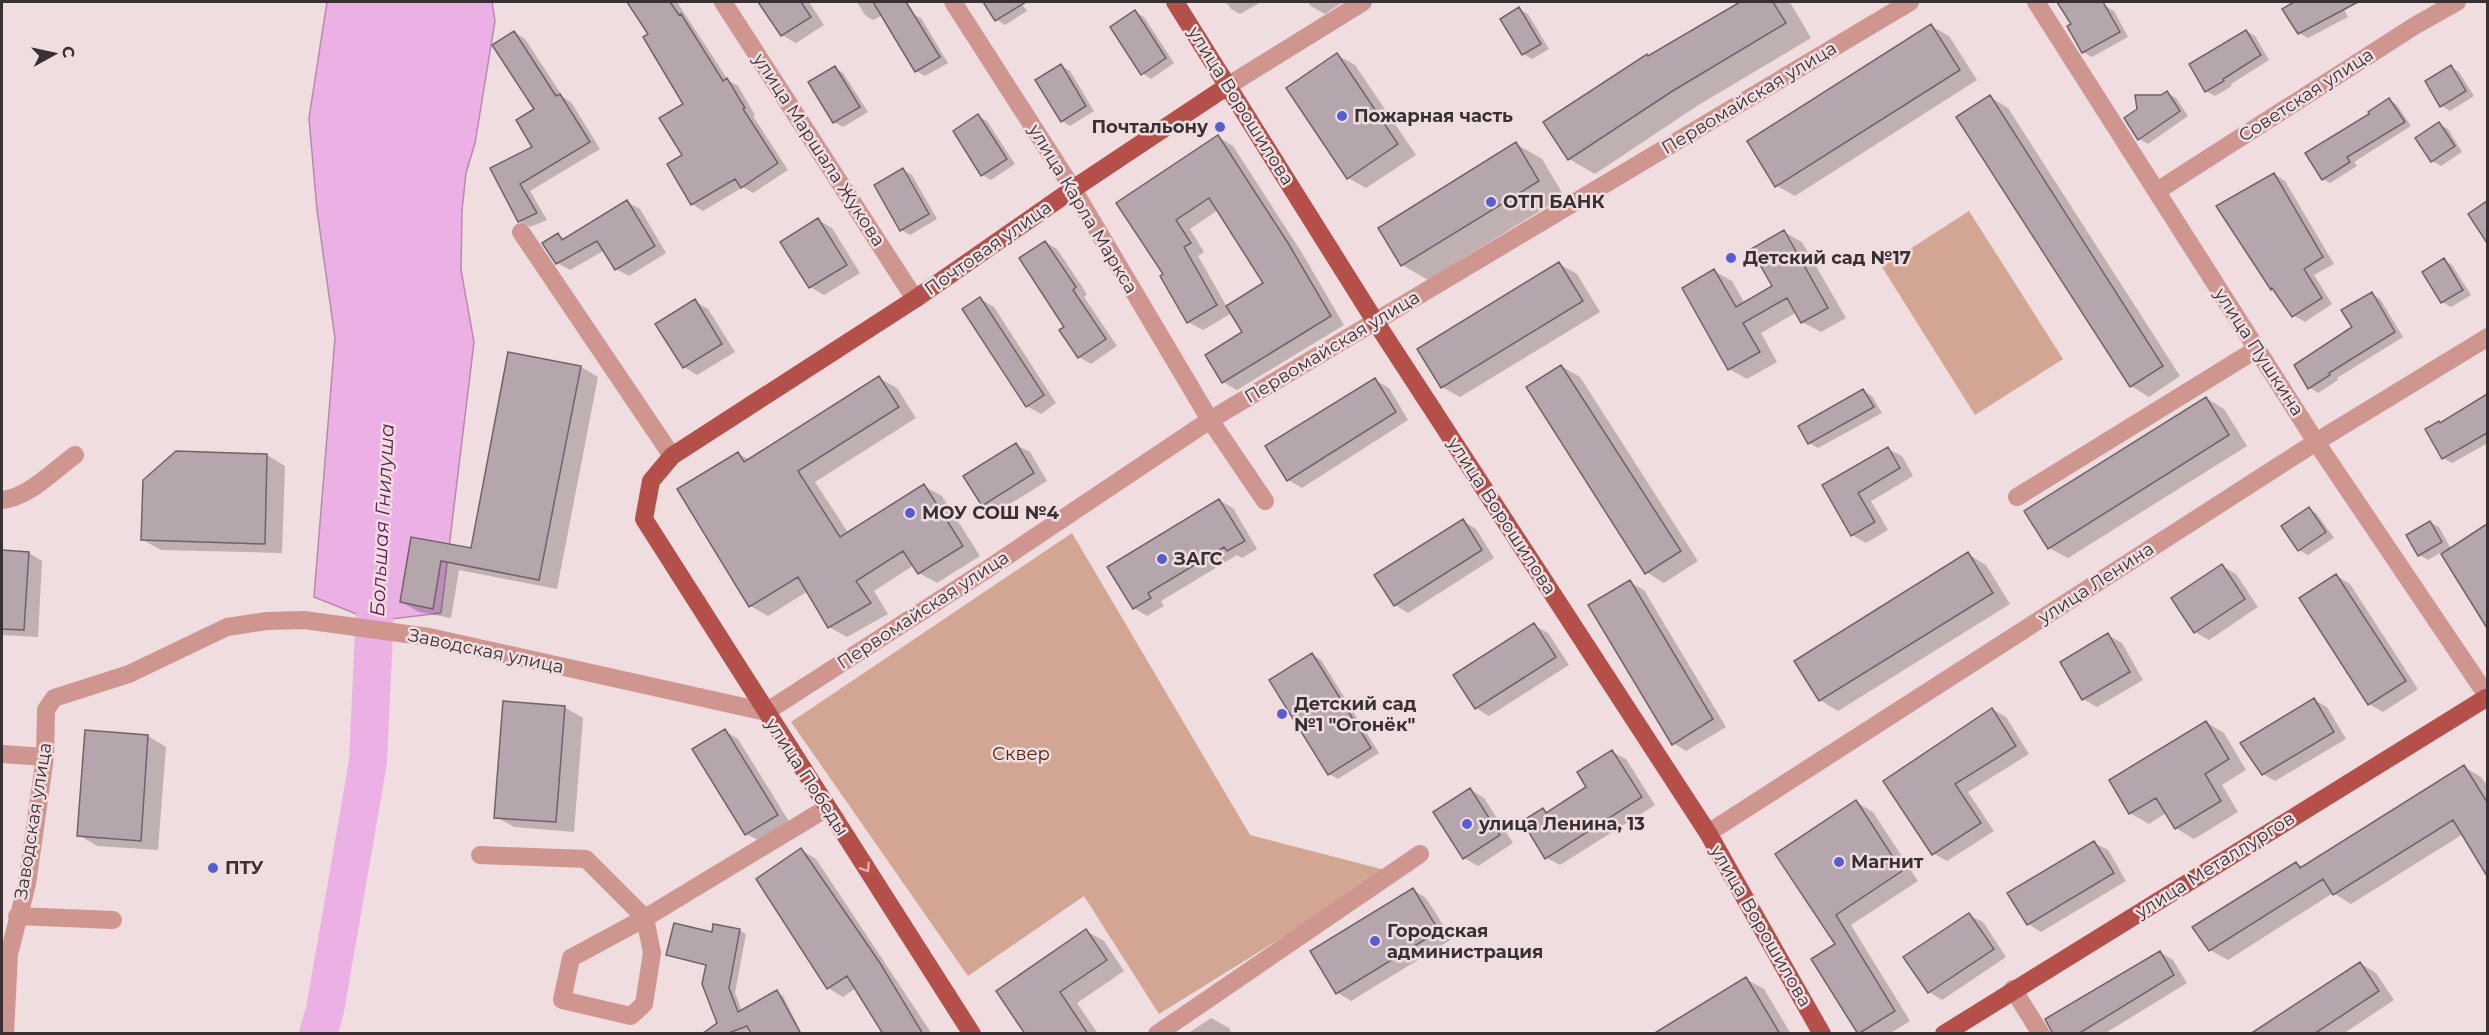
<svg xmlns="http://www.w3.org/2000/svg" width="2489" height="1035" font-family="Montserrat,sans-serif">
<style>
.green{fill:#d3a693}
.water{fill:#ecb1e4;stroke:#b68aaf;stroke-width:1.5}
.shadow{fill:#0003;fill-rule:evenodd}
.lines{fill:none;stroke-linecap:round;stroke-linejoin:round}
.river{stroke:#ecb1e4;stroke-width:38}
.building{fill:#b5a5ac;stroke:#716269;stroke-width:1.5}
.minor{stroke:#cf958f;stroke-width:18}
.major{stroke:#b44f49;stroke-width:18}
.oneway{stroke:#ddb2b2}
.poi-dot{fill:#575cd3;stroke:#efdddf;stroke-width:2}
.labels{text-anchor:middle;stroke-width:5;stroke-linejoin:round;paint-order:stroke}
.street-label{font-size:18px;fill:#383032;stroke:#efdddf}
.poi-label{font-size:18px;font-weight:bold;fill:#383032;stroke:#efdddf;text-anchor:start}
.park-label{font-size:18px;fill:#52250f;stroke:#efdddf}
.water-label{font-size:20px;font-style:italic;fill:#5e1a59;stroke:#efdddf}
</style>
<rect width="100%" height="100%" fill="#efdddf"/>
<path class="green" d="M 1969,211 L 2063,359 L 1975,415 L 1882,267 Z
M 1072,533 L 1250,835 L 1389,871 L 1159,1014 L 1084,896 L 968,976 L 791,722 Z"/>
<path class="water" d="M 327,2 L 492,2 L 495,21 L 475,143 L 466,173 L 462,210 L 461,270 L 474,342 L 441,613 L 374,621 L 314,597 L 335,338 L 317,210 L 309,118 Z"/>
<path class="shadow" d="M 629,2 L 677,2 L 728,80 L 738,86 L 755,115 L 753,116 L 788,170 L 753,193 L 743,187 L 703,211 L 692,204 L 669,165 L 684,156 L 685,104 L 650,35 Z
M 760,2 L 809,2 L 824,25 L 796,43 L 782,35 Z
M 857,2 L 907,2 L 915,15 L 921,18 L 948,63 L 925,76 L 916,71 L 883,15 L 873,20 L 865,15 Z
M 985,2 L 1020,2 L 1027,11 L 1005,25 L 997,20 Z
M 1226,2 L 1261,2 L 1240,14 L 1231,9 Z
M 1308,2 L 1343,2 L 1325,14 L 1311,6 Z
M 1743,2 L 1787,2 L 1791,4 L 1811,38 L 1697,106 L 1595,174 L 1569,159 L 1649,57 Z
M 2059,2 L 2089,2 L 2095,12 L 2105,6 L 2114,11 L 2128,37 L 2092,57 L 2083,52 L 2069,27 L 2074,24 Z
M 2298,2 L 2340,2 L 2348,17 L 2308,38 L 2299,33 L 2284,9 Z
M 1519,9 L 1528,14 L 1549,49 L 1532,59 L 1523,54 L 1502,19 Z
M 1135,12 L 1144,17 L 1174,63 L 1151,79 L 1142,73 Z
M 1931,26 L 1949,36 L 1977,80 L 1795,196 L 1777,186 Z
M 2246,31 L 2255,36 L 2269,60 L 2231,84 L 2232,86 L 2215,96 L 2206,91 Z
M 514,32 L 525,39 L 563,97 L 571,102 L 600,149 L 530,191 L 547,220 L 530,227 L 519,221 L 492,169 L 535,147 L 536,110 Z
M 1337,55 L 1355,65 L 1416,155 L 1366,188 L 1348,178 Z
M 1061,66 L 1070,71 L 1094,111 L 1070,126 L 1062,121 Z
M 2451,67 L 2459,72 L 2474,96 L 2450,111 L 2442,106 Z
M 835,68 L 843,73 L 868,112 L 843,127 L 834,122 Z
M 2167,93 L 2176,98 L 2188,116 L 2148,144 L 2139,139 L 2162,96 Z
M 1990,97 L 2008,108 L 2180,376 L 2149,397 L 2131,386 Z
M 2389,100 L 2397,105 L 2411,126 L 2354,162 L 2357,166 L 2330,183 L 2323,179 L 2371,115 Z
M 978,116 L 987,121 L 1015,164 L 991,180 L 982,175 Z
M 2439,124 L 2448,129 L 2462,152 L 2441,166 L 2432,161 Z
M 1218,137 L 1233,146 L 1302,253 L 1344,325 L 1237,390 L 1223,382 L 1244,333 L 1232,313 L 1203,330 L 1188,322 L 1166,275 L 1118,203 ZM 1218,210 L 1266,284 L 1227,307 L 1198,256 L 1204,252 L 1190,229 Z
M 1516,144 L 1542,159 L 1564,196 L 1428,280 L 1402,265 Z
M 903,170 L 912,175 L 937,219 L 910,235 L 901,230 Z
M 2274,174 L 2285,181 L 2334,264 L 2314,275 L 2332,304 L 2305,322 L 2293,315 L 2276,290 L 2272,288 Z
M 627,202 L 640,209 L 666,253 L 629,276 L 616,269 L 605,250 L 570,270 L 557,263 L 558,235 L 566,239 Z
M 818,220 L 832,228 L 860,273 L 824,295 L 810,287 Z
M 1784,232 L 1802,242 L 1846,318 L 1821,332 L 1802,322 L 1797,312 L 1761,333 L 1777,362 L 1747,379 L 1729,369 L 1714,271 L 1732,281 L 1745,304 L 1774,287 Z
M 1045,242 L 1057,249 L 1087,294 L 1084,297 L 1117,346 L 1091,364 L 1079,357 L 1066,327 Z
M 2444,260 L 2452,265 L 2471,295 L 2451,307 L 2442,302 Z
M 1559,264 L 1577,274 L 1600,312 L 1460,397 L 1442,387 Z
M 2372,294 L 2380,299 L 2403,337 L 2337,378 L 2338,380 L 2318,393 L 2309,387 L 2354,327 Z
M 980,299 L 994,307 L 1056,403 L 1041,414 L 1027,406 Z
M 695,301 L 708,309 L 735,352 L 697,375 L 684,367 Z
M 1561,366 L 1580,377 L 1698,561 L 1664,583 L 1646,572 Z
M 581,367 L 598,377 L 557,589 L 459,570 L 451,618 L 419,612 L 401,602 L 412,539 L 472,549 Z
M 879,378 L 897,388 L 916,418 L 815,482 L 849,534 L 924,486 L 942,496 L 980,556 L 937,583 L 919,573 L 914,565 L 874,591 L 888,614 L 847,637 L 829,627 L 808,591 L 768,616 L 750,606 L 738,454 L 750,460 Z
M 1375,380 L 1389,388 L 1408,420 L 1302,488 L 1288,480 Z
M 1863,391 L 1872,396 L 1882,413 L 1818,448 L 1809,443 Z
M 2206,398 L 2224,409 L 2247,446 L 2068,558 L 2049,548 Z
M 2483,398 L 2488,401 L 2488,443 L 2452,463 L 2443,458 L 2441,424 Z
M 1016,445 L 1030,452 L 1047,481 L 997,512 L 983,505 Z
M 1888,449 L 1902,456 L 1913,476 L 1871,501 L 1888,530 L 1866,543 L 1852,535 L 1824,486 Z
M 267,455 L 285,466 L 282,553 L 161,550 L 143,540 Z
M 1219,500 L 1233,508 L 1257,549 L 1242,558 L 1237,555 L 1161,601 L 1164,606 L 1147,616 L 1134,608 Z
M 2309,509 L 2317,514 L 2334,538 L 2308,555 L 2299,550 L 2283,526 Z
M 1463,521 L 1476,529 L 1494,558 L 1408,613 L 1395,605 Z
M 2430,522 L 2439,527 L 2451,549 L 2488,526 L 2488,624 L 2442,552 L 2428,560 L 2419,555 Z
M 2,551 L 29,553 L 42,561 L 38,637 L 2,635 Z
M 1968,554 L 1986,565 L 2010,604 L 1838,711 L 1820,700 Z
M 2222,566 L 2236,574 L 2258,607 L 2209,640 L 2195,632 Z
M 2337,576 L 2350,584 L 2418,689 L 2383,712 L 2369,704 L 2301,599 Z
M 1630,582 L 1644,590 L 1726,727 L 1686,751 L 1673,743 Z
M 1534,625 L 1548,633 L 1569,665 L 1489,716 L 1476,708 Z
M 2108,635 L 2122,643 L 2143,680 L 2097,707 L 2083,699 Z
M 1312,654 L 1321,660 L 1379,753 L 1338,779 L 1329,774 Z
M 2314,700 L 2327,707 L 2346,739 L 2275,781 L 2263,774 Z
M 564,707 L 583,718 L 574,832 L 514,827 L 496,817 Z
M 1992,709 L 2006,717 L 2029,754 L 1968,792 L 1994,831 L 1947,861 L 1933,853 L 1885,781 Z
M 2206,722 L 2224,733 L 2246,770 L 2222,785 L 2238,812 L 2194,839 L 2176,828 L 2166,813 L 2149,824 L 2130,813 Z
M 725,731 L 738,739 L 790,823 L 760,841 L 746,834 Z
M 148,736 L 166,747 L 158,850 L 97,846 L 79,835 Z
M 1612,752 L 1626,759 L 1655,805 L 1560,865 L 1547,858 L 1543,810 L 1548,813 L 1588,788 Z
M 2464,767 L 2481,777 L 2488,786 L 2488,873 L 2463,834 L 2351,904 L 2333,893 L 2228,960 L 2210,950 L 2296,863 L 2303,867 Z
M 1471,790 L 1484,798 L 1513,843 L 1478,866 L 1464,858 Z
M 1856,802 L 1873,812 L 1918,881 L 1851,925 L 1910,1021 L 1889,1034 L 1858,1033 L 1837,945 L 1777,854 Z
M 2094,843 L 2108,850 L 2126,881 L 2041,932 L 2028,924 Z
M 801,850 L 816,859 L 932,1034 L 885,1034 L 856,988 L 843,997 L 828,988 Z
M 1413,890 L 1426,898 L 1452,939 L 1351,1001 L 1338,993 L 1312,952 Z
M 1969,915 L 1983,922 L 2006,957 L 1942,1000 L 1929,992 Z
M 739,930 L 746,934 L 735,993 L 742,1011 L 777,992 L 783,996 L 802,1034 L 753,1034 L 751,1030 L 740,1034 L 703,1034 L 719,1024 L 707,966 L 668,954 L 713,933 Z
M 1086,931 L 1104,941 L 1124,971 L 1077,1003 L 1098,1034 L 1027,1034 Z
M 2160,952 L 2173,960 L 2187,983 L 2104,1034 L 2055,1034 Z
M 2360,963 L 2376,973 L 2394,1000 L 2343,1034 L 2253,1034 Z
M 1746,979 L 1764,989 L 1791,1034 L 1657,1033 Z
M 1211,1018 L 1229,1028 L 1232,1034 L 1187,1034 Z"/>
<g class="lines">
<path class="river" d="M 318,1034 L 325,1010 L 368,762 L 376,587"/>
</g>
<path class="building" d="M 627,2 L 670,2 L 679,15 L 681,14 L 723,81 L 727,78 L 745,108 L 743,109 L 778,163 L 741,188 L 735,179 L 691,205 L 667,164 L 682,155 L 659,118 L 683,104 L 643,37 L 648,34 Z
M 758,2 L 801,2 L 811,17 L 781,36 Z
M 873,2 L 906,2 L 940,57 L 915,72 Z
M 983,2 L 1026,2 L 995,21 Z
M 1740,2 L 1773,2 L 1786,23 L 1671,92 L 1568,160 L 1543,122 L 1647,54 L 1648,56 Z
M 2057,2 L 2103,2 L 2120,32 L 2082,53 L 2067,26 L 2071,24 Z
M 2294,2 L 2358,2 L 2298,34 L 2282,9 Z
M 1519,7 L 1541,44 L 1522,55 L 1500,19 Z
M 1135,10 L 1166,58 L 1141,75 L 1110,27 Z
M 1931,24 L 1960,70 L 1775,187 L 1747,141 Z
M 2246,30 L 2261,55 L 2223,79 L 2224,81 L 2205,92 L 2189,64 Z
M 514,31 L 556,96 L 560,94 L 590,142 L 520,184 L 537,213 L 518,222 L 490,168 L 532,147 L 516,120 L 534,109 L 492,45 Z
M 1337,53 L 1398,144 L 1347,179 L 1286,88 Z
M 1061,64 L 1086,106 L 1061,122 L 1035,80 Z
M 2451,65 L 2466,91 L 2440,107 L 2425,81 Z
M 835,66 L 860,107 L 833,123 L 808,82 Z
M 2167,91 L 2180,111 L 2138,140 L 2124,118 L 2137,109 L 2135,95 L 2161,95 Z
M 1990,95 L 2163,366 L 2130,387 L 1956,117 Z
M 2389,98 L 2405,122 L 2347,157 L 2350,162 L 2322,180 L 2305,153 L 2369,114 L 2368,112 Z
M 978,114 L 1007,159 L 981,176 L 953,131 Z
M 2439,122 L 2455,146 L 2431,162 L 2415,138 Z
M 1218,135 L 1288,243 L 1331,316 L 1222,383 L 1205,355 L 1242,332 L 1226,306 L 1263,283 L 1209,198 L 1176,220 L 1191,243 L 1184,247 L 1217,305 L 1187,323 L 1160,276 L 1163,274 L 1116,203 Z
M 1516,142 L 1539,181 L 1401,266 L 1378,228 Z
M 903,168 L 929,214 L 900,231 L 874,185 Z
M 2274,173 L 2323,257 L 2304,269 L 2322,298 L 2292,317 L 2272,288 L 2271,290 L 2216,206 Z
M 627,200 L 655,246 L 615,270 L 597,241 L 556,264 L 542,243 L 558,233 L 562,240 Z
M 2487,201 L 2487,243 L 2468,214 Z
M 818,218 L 847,265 L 809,288 L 780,242 Z
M 1784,230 L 1828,308 L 1801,323 L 1787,298 L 1743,323 L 1760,352 L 1728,370 L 1682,288 L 1714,269 L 1736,307 L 1772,286 L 1751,249 Z
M 1045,241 L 1076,287 L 1073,290 L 1106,339 L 1078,358 L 1059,330 L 1064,327 L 1019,258 Z
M 2444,258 L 2463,290 L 2441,303 L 2422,272 Z
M 1559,262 L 1583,301 L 1441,388 L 1417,349 Z
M 2372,292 L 2395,332 L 2329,373 L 2330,375 L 2308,389 L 2294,365 L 2352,327 L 2341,310 Z
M 980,297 L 1044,395 L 1026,407 L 962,309 Z
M 695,299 L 722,344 L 683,368 L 655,324 Z
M 508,352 L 581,366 L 539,580 L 441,561 L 433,609 L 400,602 L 411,537 L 471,548 Z
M 1561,365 L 1681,551 L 1645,574 L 1526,387 Z
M 879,376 L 899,407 L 798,471 L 840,537 L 924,484 L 963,546 L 918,574 L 903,551 L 856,581 L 871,603 L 828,628 L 798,577 L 749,607 L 677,489 L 738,452 L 744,462 Z
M 1375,378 L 1396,412 L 1287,481 L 1265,446 Z
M 1863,389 L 1874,407 L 1808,444 L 1798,426 Z
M 2487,394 L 2487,433 L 2442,459 L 2425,429 L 2439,421 L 2440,423 Z
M 2206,397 L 2229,435 L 2048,549 L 2024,511 Z
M 1016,443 L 1034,473 L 982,506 L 963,476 Z
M 1888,447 L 1900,468 L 1858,493 L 1875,522 L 1851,536 L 1822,485 Z
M 176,451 L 267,454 L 265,544 L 141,540 L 143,480 Z
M 1219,499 L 1245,541 L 1227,551 L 1224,547 L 1148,593 L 1151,598 L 1133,609 L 1107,567 Z
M 2309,507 L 2326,532 L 2298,551 L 2281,526 Z
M 1463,519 L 1482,550 L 1394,606 L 1374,575 Z
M 2430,521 L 2442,542 L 2418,556 L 2406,535 Z
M 2487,524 L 2487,628 L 2441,554 Z
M 2,550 L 29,552 L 24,630 L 2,629 Z
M 1968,552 L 1993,593 L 1819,701 L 1794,661 Z
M 2222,564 L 2245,599 L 2194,633 L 2171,598 Z
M 2336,574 L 2406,681 L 2368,705 L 2299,598 Z
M 1630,580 L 1713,719 L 1672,745 L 1588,605 Z
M 1534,623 L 1556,657 L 1475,709 L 1453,675 Z
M 2108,633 L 2130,672 L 2082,700 L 2060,662 Z
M 1312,653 L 1371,748 L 1328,775 L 1269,680 Z
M 2314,698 L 2334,732 L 2262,775 L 2240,743 Z
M 503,701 L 565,706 L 556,822 L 494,818 Z
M 1992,708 L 2016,746 L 1955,784 L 1981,823 L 1932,855 L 1883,781 Z
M 2206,721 L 2229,759 L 2205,774 L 2221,801 L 2175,829 L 2156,798 L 2129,814 L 2109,780 Z
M 725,729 L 778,815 L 745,835 L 692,749 Z
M 85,730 L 148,735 L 141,841 L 77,836 Z
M 1612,750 L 1642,797 L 1545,859 L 1522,821 L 1543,808 L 1546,813 L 1586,787 L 1577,772 Z
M 2464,765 L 2487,802 L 2487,876 L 2453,820 L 2333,895 L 2323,879 L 2209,951 L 2192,927 L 2296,862 L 2300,868 Z
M 1470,788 L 1500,835 L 1463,859 L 1433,812 Z
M 1856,800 L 1902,871 L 1836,915 L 1895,1011 L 1858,1034 L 1811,959 L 1835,944 L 1775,854 Z
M 2094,841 L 2114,873 L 2027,925 L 2007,893 Z
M 801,848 L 880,963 L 923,1034 L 883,1034 L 847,976 L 827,989 L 756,879 Z
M 1413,888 L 1439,931 L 1336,994 L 1310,951 Z
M 1969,913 L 1994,949 L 1928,993 L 1903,957 Z
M 674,923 L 712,932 L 713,924 L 740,929 L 729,988 L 738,1012 L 777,990 L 801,1034 L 751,1034 L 747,1026 L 726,1034 L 702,1034 L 717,1023 L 702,984 L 706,965 L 666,955 Z
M 1086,929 L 1107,960 L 1060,992 L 1088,1034 L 1025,1034 L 996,991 Z
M 2160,951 L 2174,975 L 2078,1034 L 2053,1034 L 2045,1019 Z
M 2360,962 L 2379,991 L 2314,1034 L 2250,1034 Z
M 1746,977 L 1780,1034 L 1653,1034 Z"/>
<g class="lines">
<path class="minor" d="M 723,2 L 915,299
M 953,2 L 1073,189 L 1210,420 L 1265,501
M 2036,2 L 2316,442 L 2488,697
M 1229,85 L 1363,2
M 2157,191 L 2416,25 L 2457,2
M 521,232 L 672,456
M 2017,497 L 2257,349
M 2,500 C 29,497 53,471 75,455
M 2,754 L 45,757
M 1708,833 L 2316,442 L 2488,337
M 480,855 L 586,859 L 645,918 L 652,953 L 644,1004 L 631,1016 L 562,1000 L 571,958 L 645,918 L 827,808
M 17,916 L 113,920
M 2013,989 L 2041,1034
M 5,1034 L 9,954 L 27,884 L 45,757 L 46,710 L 54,698 L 129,674 L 227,627 L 267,621 L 304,620 L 429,637 L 766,712 L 986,570 L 1210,420 L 1910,2
M 1157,1034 L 1420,854"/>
<path class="major" d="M 1175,2 L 1375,321 L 1708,833 L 1822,1034
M 972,1034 L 644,519 L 651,481 L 672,456 L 915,299 L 1073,189 L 1229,85
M 1944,1034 L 2486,698 L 2488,700"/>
</g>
<defs><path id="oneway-chevron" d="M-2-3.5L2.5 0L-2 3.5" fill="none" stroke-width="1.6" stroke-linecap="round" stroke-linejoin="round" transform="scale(1.5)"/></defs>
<use class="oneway" href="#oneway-chevron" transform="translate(866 868) rotate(57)"/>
<g class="poi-dot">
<circle cx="1342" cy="116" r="6"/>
<circle cx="1220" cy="127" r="6"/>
<circle cx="1491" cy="202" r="6"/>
<circle cx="1731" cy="258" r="6"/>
<circle cx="910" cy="513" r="6"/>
<circle cx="1162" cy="559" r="6"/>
<circle cx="1282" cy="714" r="6"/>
<circle cx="1467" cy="824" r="6"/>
<circle cx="1839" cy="862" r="6"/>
<circle cx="213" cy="868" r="6"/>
<circle cx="1375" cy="941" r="6"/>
</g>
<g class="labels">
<g class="street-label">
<text transform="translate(2306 95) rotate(-33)" y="6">Советская улица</text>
<text transform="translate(1749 98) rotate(-31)" y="6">Первомайская улица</text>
<text transform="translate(1241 106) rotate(58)" y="6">улица Ворошилова</text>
<text transform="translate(819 150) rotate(57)" y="6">улица Маршала Жукова</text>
<text transform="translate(1083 209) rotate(59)" y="6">улица Карла Маркса</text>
<text transform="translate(988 248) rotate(-35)" y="6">Почтовая улица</text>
<text transform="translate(1332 347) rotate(-31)" y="6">Первомайская улица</text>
<text transform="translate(2259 352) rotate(57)" y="6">улица Пушкина</text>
<text transform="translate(1502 516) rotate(57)" y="6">улица Ворошилова</text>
<text transform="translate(2096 583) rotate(-33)" y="6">улица Ленина</text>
<text transform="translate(923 610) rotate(-33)" y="6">Первомайская улица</text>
<text transform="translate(486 651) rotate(12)" y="6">Заводская улица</text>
<text transform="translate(807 777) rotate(57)" y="6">улица Победы</text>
<text transform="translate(33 821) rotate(-81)" y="6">Заводская улица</text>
<text transform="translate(2215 865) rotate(-32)" y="6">улица Металлургов</text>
<text transform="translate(1761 926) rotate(60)" y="6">улица Ворошилова</text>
</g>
<g class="poi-label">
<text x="1354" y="122">Пожарная часть</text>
<text x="1208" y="133" text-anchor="end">Почтальону</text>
<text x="1503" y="208">ОТП БАНК</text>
<text x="1743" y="264">Детский сад №17</text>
<text x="922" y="519">МОУ СОШ №4</text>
<text x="1174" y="565">ЗАГС</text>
<text x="1294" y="710">Детский сад<tspan x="1294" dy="21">№1 "Огонёк"</tspan></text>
<text x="1479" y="830">улица Ленина, 13</text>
<text x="1851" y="868">Магнит</text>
<text x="225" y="874">ПТУ</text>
<text x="1387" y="937">Городская<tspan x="1387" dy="21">администрация</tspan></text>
</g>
<g class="park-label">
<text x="1021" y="760">Сквер</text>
</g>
<g class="water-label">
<text transform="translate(382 520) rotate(-87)" y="7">Большая Гнилуша</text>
</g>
</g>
<rect width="2489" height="1035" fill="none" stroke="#383032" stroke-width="6"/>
<g transform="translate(54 54) rotate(82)" stroke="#efdddf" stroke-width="4.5" paint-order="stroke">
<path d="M0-4.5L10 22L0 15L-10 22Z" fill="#383032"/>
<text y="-9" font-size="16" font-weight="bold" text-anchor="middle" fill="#383032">С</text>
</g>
</svg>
